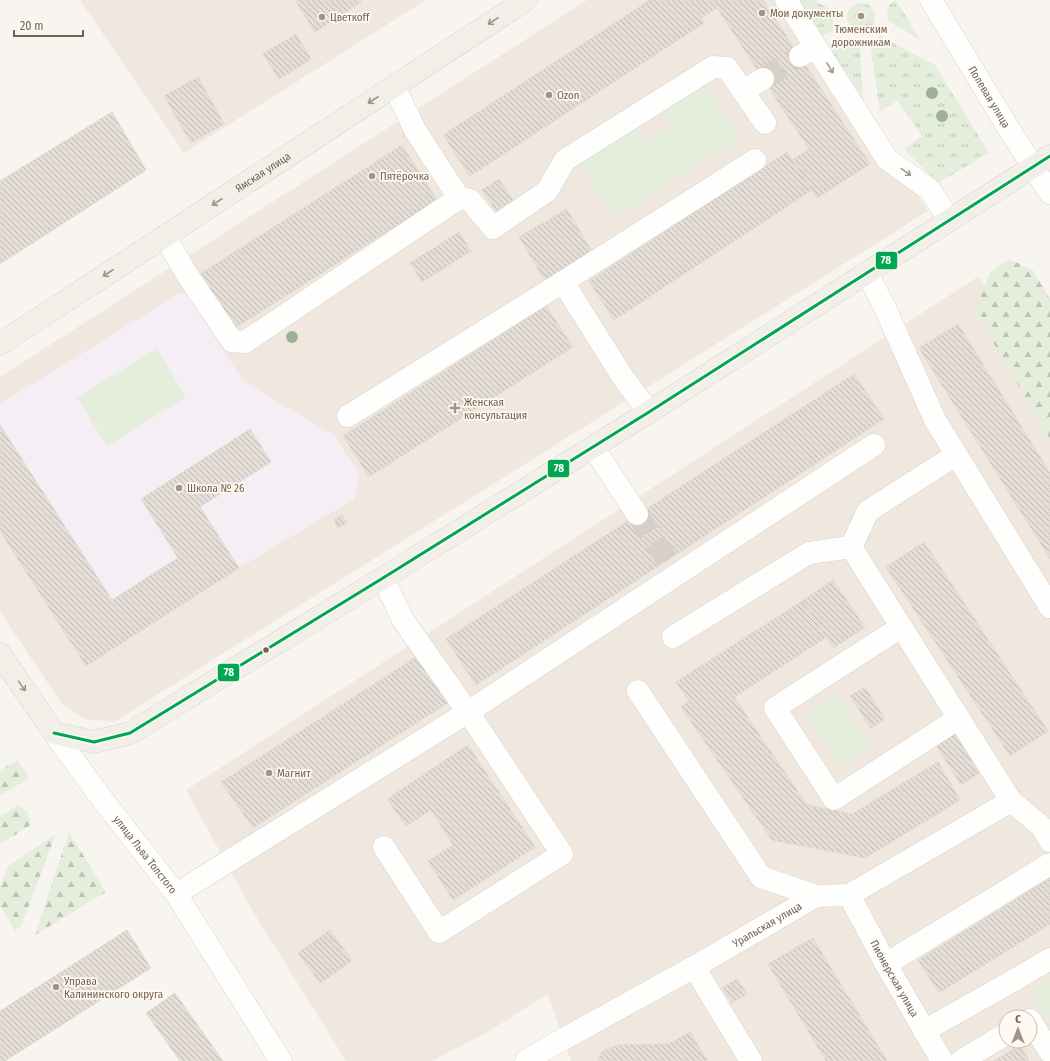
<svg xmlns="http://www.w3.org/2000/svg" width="1050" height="1061" font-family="'Fira Sans Condensed',sans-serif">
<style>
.residential{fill:#f0e8de;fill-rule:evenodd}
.education{fill:#f5eef4}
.grass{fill:url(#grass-tufts)}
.forest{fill:url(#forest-firs)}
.green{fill:#e5eedc}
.building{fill:url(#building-back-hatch);stroke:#e0dad2}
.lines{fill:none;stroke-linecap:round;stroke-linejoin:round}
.minor-tunnel{stroke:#d7d0c8;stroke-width:22;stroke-dasharray:22 11;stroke-linecap:butt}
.minor-casing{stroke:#d7d2ce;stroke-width:23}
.major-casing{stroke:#d9d2cc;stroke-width:23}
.minor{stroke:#fefefd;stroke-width:22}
.major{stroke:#f2efe8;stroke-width:22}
.bus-1-casing{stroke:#fefaf2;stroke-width:6}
.bus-1{stroke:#00a651;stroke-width:3}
.tree{fill:#9eb194}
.oneway{stroke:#a19285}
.oneway2{stroke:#a5978d}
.poi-dot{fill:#a39488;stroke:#fefaf2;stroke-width:1.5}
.bus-dot{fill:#756050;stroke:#fefaf2;stroke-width:1.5}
.labels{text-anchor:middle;stroke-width:3.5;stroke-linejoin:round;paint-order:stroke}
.poi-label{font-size:11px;fill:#756050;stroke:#fefaf2;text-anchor:start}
.street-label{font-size:11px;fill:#756050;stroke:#fefaf2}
.line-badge{stroke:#fefaf2;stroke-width:1.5}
.badge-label{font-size:11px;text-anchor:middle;font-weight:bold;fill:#fff}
</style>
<defs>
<pattern id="grass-tufts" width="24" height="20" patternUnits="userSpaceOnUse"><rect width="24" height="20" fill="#e5eedc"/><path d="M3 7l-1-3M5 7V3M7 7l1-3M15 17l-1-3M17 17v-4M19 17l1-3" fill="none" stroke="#bec4b5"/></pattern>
<pattern id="forest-firs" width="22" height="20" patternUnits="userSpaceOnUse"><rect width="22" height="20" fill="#e5eedc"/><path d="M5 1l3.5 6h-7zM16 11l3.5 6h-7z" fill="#bec4b5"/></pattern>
<pattern id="building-back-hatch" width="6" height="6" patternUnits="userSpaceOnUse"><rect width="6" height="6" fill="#e5ded7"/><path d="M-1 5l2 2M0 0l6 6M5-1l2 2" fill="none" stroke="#beb7b1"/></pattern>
</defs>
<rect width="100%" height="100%" fill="#f8f5f0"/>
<path class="residential" d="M 80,0 L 426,0 L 184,153 Z
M 587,0 L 794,0 L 928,211 L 114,722 L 84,719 L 62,704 L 0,612 L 0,377 Z
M 979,276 L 1050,397 L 1050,1061 L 571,1061 L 548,994 L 486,1033 L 432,1061 L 346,1061 L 252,910 L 186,790 ZM 1006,1017 L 1030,1017 L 1030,1041 L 1006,1041 Z"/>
<path class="education" d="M 180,293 L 186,293 L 244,382 L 334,435 L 360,476 L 354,499 L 239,568 L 86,666 L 0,531 L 0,404 Z"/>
<path class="grass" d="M 798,0 L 814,0 L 831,10 L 834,30 L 822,36 Z
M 896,0 L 921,41 L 888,20 L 887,6 Z
M847 17a14 14 0 1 1 28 0a14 14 0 1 1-28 0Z
M 880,36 L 935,65 L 989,153 L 938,183 L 904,149 L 922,136 L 897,100 L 880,112 L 870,42 Z
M 840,37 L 860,44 L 863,99 L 828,45 Z"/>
<path class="forest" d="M 1009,259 L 1033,270 L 1050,299 L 1050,439 L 975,311 L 990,272 Z
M 18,760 L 29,778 L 0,796 L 0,770 Z
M 18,805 L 28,812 L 31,825 L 0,844 L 0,816 Z
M 69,832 L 106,892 L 35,935 Z
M 56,834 L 21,926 L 15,931 L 0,906 L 0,886 L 8,866 Z"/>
<path class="green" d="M 704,83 L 740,139 L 615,218 L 579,163 L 637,127 L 646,141 L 670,127 L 661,112 Z
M 156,348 L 186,397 L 107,446 L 77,398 Z
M 837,694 L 872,745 L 841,766 L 806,714 Z
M 1050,978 L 1050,1017 L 1048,1019 L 1031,989 Z"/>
<path class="building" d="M 295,0 L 360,0 L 361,2 L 315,32 Z
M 650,0 L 763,0 L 870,164 L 817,198 L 792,160 L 809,149 L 717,8 L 701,18 L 704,23 L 470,176 L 443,135 Z
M 296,34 L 311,59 L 279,79 L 263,54 Z
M 198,77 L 224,124 L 191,143 L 164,96 Z
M 112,112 L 146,170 L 0,264 L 0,181 Z
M 402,145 L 437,200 L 235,328 L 200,274 Z
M 787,152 L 812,190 L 614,320 L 589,281 Z
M 499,179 L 513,200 L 496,211 L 482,190 Z
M 567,209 L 592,252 L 545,281 L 519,237 Z
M 459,232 L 471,251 L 422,282 L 410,263 Z
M 546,306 L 573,347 L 369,477 L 343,436 Z
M 958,324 L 1050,473 L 1050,559 L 919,348 Z
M 854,374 L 884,419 L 476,685 L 446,639 Z
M 0,425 L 112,600 L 178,558 L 141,499 L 250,429 L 271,462 L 200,507 L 239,568 L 86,666 L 0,531 Z
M 342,515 L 347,523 L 338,528 L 334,520 Z
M 924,542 L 1048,731 L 1010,756 L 886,567 Z
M 833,580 L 865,627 L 834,648 L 802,601 Z
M 802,601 L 827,637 L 734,697 L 807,805 L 852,814 L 938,762 L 960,800 L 865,858 L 772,840 L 681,707 L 689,701 L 676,682 Z
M 418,656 L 449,702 L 253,828 L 221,782 Z
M 865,687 L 885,719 L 871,728 L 850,696 Z
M 953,731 L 979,773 L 961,785 L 935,743 Z
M 468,745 L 535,847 L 453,900 L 428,861 L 453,845 L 431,810 L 406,826 L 387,799 Z
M 1050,878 L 1050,924 L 939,993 L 918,960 Z
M 127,930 L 151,968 L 5,1061 L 0,1061 L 0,1011 Z
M 330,930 L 352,961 L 320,983 L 298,953 Z
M 813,938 L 887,1061 L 826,1061 L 768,964 Z
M 737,979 L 747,994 L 732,1003 L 722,988 Z
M 175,993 L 223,1061 L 180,1061 L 146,1013 Z
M 690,1032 L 707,1060 L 705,1061 L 599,1061 L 598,1059 L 601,1052 L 618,1045 L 669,1044 Z
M 1020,1045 L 1029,1061 L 994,1061 Z"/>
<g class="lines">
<path class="minor-tunnel" d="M 763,79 L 800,56
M 637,514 L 667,560"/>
<g class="minor-casing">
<g id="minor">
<path d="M 786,0 L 887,159 L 930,190 L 949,220"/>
<path id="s1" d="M 931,0 L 1007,126 L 1050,193"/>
<path d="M 800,56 L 816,47"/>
<path d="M 394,86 L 415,130 L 459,198 L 470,200 L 493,228 L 547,191 L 565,160 L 713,67 L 727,68 L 765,123"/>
<path d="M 743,91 L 763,79"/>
<path d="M 165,237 L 188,276 L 232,341 L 245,342 L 459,198"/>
<path d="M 867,273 L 885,308 L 935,420 L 1050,607"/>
<path d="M 563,282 L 755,160"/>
<path d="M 348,416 L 563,282 L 624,379 L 649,412"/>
<path d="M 593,447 L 637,514"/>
<path d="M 956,455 L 868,511 L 851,547 L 1011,801 L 1042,827 L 1050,841"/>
<path d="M 383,578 L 403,620 L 468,712 L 562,854 L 439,932 L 384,847"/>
<path d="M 901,627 L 775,708 L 834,799 L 959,718"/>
<path d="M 673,637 L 809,553 L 851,547"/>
<path d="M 638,691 L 761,877 L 816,896"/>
<path id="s2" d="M 54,733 L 99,795 L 176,894 L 281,1061"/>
<path d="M 176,894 L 468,712 L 874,445"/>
<path id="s3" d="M 849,895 L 886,964 L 942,1061"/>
<path d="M 886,964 L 1050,864"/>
<path d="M 694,967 L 751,1061"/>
<path d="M 1030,1020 L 1050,1052"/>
<path d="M 924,1031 L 1009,983 L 1050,959"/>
<path id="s4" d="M 526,1061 L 549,1047 L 694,967 L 816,896 L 849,895 L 1011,801"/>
<path d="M 961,1061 L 1006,1034"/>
</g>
</g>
<g class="major-casing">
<g id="major">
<path id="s5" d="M 0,344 L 526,0"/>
<path d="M 0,654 L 54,733 L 94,742 L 130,733 L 383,578 L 649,412 L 1050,156"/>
</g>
</g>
<use href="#minor" class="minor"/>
<use href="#major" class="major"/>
<g class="bus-1-casing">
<path id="bus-1" d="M 54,733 L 94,742 L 130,733 L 383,578 L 649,412 L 1050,156"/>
</g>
<use href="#bus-1" class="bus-1"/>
</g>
<g class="tree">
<circle cx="932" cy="93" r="6"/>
<circle cx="942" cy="116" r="6"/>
<circle cx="292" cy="337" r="6"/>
</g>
<defs><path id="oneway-shaft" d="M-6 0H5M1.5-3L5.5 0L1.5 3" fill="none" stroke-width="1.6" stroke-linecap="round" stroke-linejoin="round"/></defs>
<g class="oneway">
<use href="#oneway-shaft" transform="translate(493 21) rotate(147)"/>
<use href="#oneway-shaft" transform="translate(373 100) rotate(147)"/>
<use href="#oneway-shaft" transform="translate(217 202) rotate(147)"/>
<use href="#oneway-shaft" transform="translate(108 273) rotate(147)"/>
<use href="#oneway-shaft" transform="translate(22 686) rotate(55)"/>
</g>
<g class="oneway2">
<use href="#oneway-shaft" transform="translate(830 68) rotate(58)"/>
<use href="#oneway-shaft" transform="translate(906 172) rotate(37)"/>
</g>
<g class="poi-dot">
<circle cx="762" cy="13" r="4"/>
<circle cx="861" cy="16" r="4"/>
<circle cx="322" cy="17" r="4"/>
<circle cx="549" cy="95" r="4"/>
<circle cx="372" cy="176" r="4"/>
<path d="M453 402h4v4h4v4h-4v4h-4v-4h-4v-4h4z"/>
<circle cx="179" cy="488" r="4"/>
<circle cx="269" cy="773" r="4"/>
<circle cx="56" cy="987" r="4"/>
</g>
<circle class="bus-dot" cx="266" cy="650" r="3.5"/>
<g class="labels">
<g class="poi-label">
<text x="770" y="17">Мои документы</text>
<text x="330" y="21">Цветкоff</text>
<text x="861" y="33" text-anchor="middle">Тюменским<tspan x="861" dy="13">дорожникам</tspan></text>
<text x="557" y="99">Ozon</text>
<text x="380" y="180">Пятёрочка</text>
<text x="464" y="406">Женская<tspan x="464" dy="13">консультация</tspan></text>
<text x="187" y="492">Школа № 26</text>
<text x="277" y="777">Магнит</text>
<text x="64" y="985">Управа<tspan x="64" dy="13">Калининского округа</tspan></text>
</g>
<g class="street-label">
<text dy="4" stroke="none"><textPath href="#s1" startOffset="113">Полевая улица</textPath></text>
<text dy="4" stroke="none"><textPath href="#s5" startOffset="314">Ямская улица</textPath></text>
<text dy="4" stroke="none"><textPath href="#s2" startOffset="152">улица Льва Толстого</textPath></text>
<text dy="4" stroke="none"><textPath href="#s4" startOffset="277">Уральская улица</textPath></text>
<text dy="4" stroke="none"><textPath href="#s3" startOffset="95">Пионерская улица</textPath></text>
</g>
</g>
<g class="line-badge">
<rect x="875" y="251" width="23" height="19" rx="4" fill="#00a651"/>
<rect x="547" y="459" width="23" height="19" rx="4" fill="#00a651"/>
<rect x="217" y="663" width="23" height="19" rx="4" fill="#00a651"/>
</g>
<g class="badge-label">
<text x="886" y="264">78</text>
<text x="559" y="472">78</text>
<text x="229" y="676">78</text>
</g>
<g transform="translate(1018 1029)"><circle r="19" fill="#fefaf2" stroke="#c7bcb1"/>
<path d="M0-3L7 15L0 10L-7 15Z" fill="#a39488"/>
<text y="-6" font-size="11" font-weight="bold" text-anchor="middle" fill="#756050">С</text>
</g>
<path d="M14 30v6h69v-6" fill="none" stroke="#756050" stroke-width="2"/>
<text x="20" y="30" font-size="12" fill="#756050" stroke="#fefaf2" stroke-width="3" paint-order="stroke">20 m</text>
</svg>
